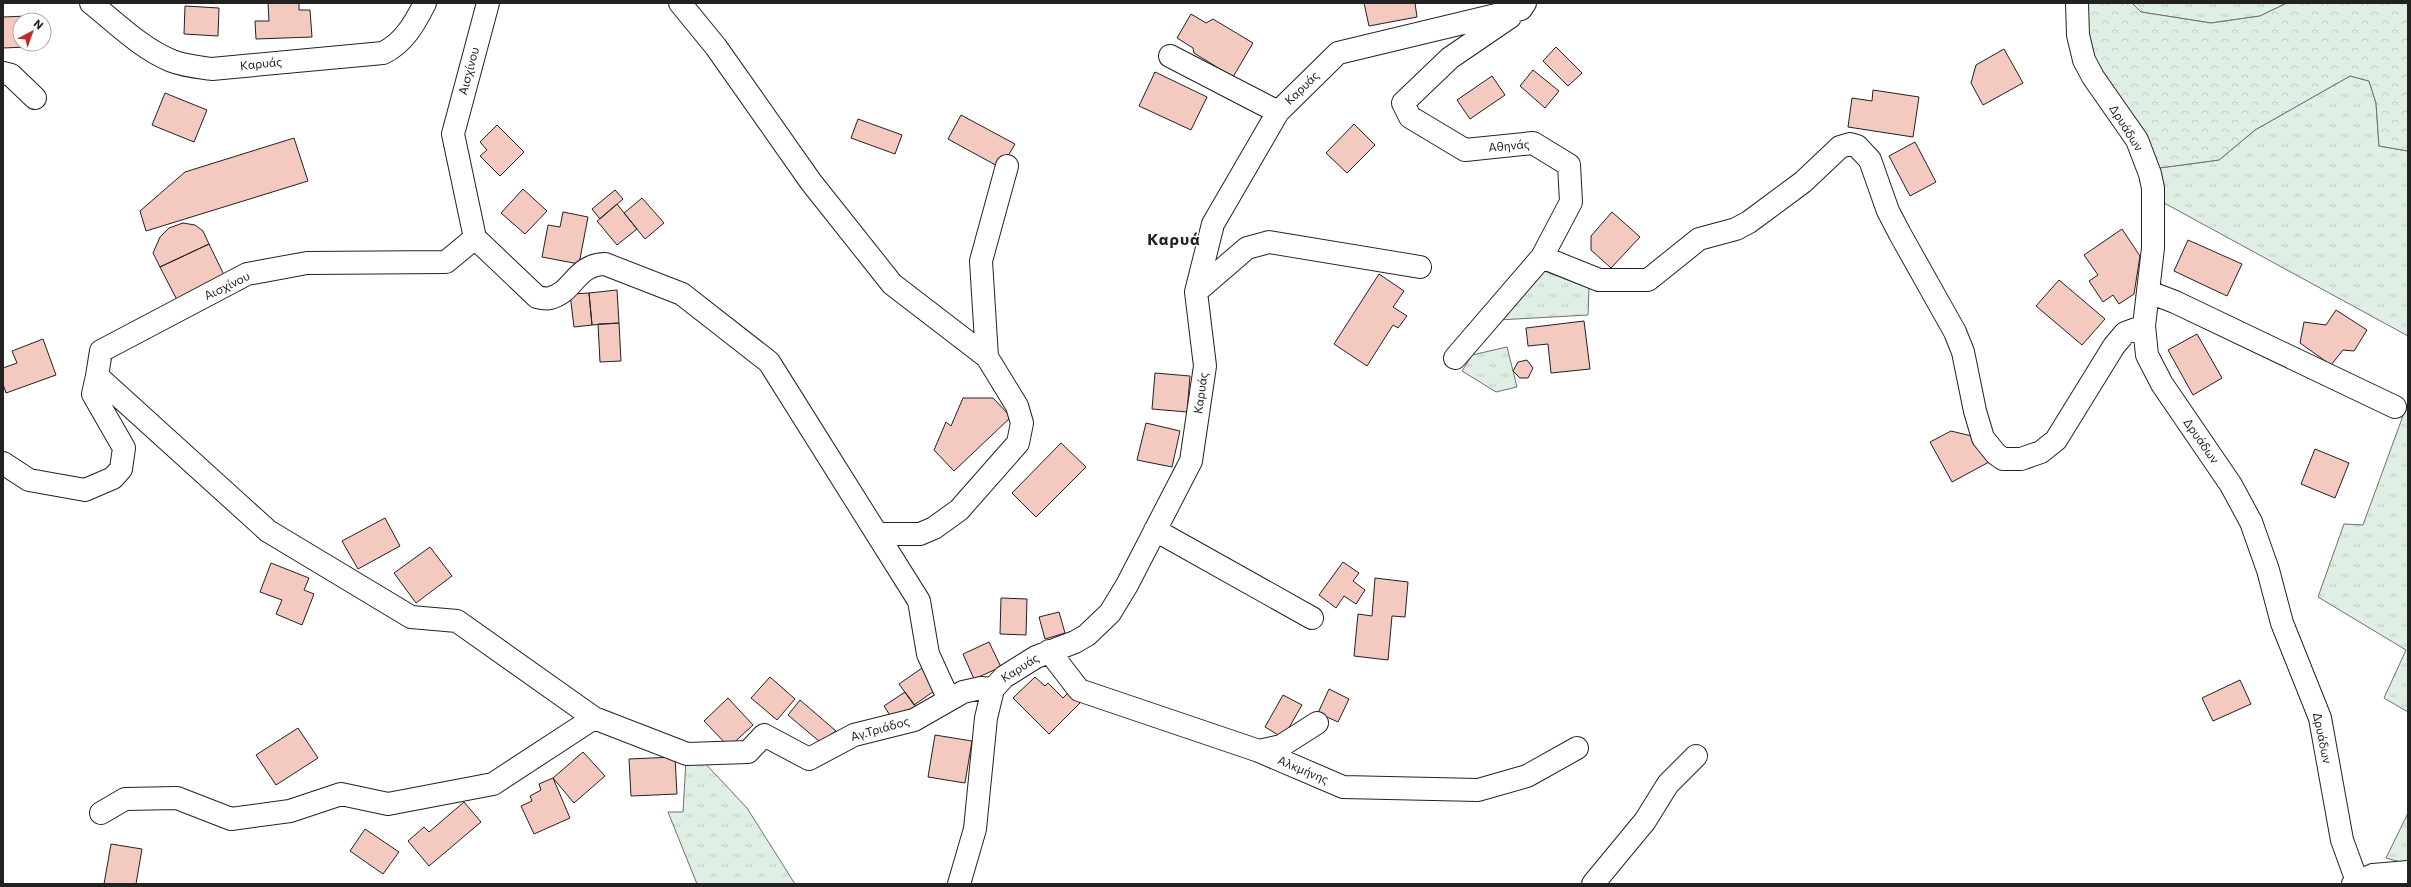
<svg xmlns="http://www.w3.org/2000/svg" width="2411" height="887" font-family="Commissioner,sans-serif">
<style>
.grass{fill:url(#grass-tufts);stroke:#6f6f6f}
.forest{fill:url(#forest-crowns);stroke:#6f6f6f}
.building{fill:#f3c9c0;stroke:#222}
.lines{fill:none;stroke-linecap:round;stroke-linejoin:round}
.minor-casing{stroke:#222;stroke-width:24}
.major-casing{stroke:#222;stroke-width:24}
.minor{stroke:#fff;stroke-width:22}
.major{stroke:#fff;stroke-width:22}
.labels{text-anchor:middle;stroke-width:3;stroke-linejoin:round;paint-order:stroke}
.street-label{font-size:12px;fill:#222;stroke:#fff}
.district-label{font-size:16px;font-weight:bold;letter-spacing:1px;fill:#222;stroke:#fff}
</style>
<defs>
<pattern id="grass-tufts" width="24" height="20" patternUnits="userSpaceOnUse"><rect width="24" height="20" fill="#e0efe3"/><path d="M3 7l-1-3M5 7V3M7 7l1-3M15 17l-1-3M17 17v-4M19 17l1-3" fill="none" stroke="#c0cdc2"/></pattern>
<pattern id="forest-crowns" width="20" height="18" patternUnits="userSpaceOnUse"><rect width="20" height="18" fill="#e0efe3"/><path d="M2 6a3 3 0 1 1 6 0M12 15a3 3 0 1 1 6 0" fill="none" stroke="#c0cdc2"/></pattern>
</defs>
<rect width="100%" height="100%" fill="#fff"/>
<path class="grass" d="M 2132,3 L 2287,3 L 2260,16 L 2211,23 L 2141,12 Z
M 2350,76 L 2369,81 L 2376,103 L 2379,146 L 2408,151 L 2408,336 L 2166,204 L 2157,204 L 2152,169 L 2219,160 L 2255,130 Z
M 1539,269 L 1589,288 L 1588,315 L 1498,320 Z
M 1507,347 L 1517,387 L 1496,392 L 1462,371 L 1472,355 Z
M 2408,402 L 2408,712 L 2384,698 L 2406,650 L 2318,597 L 2344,524 L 2363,525 Z
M 686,760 L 702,760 L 747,808 L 795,884 L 697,884 L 668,812 L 683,812 Z
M 2408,813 L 2408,864 L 2386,858 Z"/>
<path class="forest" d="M 2079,3 L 2132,3 L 2141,12 L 2211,23 L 2260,16 L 2287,3 L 2408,3 L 2408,151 L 2379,146 L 2376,103 L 2369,81 L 2350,76 L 2255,130 L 2219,160 L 2152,169 L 2096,77 Z"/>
<path class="building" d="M 268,3 L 299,3 L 299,10 L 310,10 L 312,37 L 256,39 L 255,21 L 269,21 Z
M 1364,3 L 1415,3 L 1417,17 L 1369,26 Z
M 185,6 L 219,8 L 218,36 L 184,34 Z
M 1191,14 L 1206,23 L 1213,19 L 1253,43 L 1233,77 L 1194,53 L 1193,48 L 1177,38 Z
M 27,16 L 27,20 L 20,20 L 20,44 L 28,44 L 28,47 L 3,48 L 3,17 Z
M 1556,47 L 1582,73 L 1568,86 L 1543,61 Z
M 2004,49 L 2023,83 L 1983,105 L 1971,83 L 1976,65 Z
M 1533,70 L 1559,91 L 1545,108 L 1520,86 Z
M 1155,72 L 1207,97 L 1191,130 L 1139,106 Z
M 1492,76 L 1505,95 L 1470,119 L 1457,100 Z
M 1873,90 L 1919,97 L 1913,137 L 1848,127 L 1852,98 L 1872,101 Z
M 165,93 L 207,110 L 194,142 L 152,125 Z
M 961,115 L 1015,144 L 1001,168 L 948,139 Z
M 858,119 L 902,135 L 895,154 L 851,138 Z
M 1354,124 L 1375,145 L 1347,173 L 1326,153 Z
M 497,125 L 524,152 L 500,176 L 480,156 L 487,150 L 480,142 Z
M 294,138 L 308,181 L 146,231 L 140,211 L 185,172 Z
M 1915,142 L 1936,182 L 1910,196 L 1889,156 Z
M 523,189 L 547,211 L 525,234 L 501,213 Z
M 615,190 L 623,199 L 600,219 L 592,209 Z
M 642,198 L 664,223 L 645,239 L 624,213 Z
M 617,204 L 637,229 L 617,245 L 597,221 Z
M 563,212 L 588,217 L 579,264 L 542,257 L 548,225 L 560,227 Z
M 1612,212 L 1640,237 L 1611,268 L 1591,250 L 1591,236 Z
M 183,223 L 195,225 L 203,231 L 209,244 L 160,267 L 153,253 L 160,237 L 169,228 Z
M 2122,229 L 2140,256 L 2134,294 L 2119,304 L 2113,295 L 2103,302 L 2089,281 L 2098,275 L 2084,255 Z
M 2188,240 L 2242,264 L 2227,296 L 2174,271 Z
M 209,244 L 225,277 L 177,300 L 160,267 Z
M 1379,274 L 1404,291 L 1393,307 L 1407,316 L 1398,328 L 1393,325 L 1367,366 L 1334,344 Z
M 2059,280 L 2105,319 L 2082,345 L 2036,306 Z
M 617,290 L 619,323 L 592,325 L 589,293 Z
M 589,293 L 592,325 L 574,327 L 570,294 Z
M 2336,310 L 2367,330 L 2354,351 L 2343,350 L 2331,365 L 2300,343 L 2304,322 L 2326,325 Z
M 1584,321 L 1590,369 L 1551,373 L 1548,344 L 1528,346 L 1526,328 Z
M 619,323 L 621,361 L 600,362 L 598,324 Z
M 2197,334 L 2222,378 L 2193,395 L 2168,350 Z
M 43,339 L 56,375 L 6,393 L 3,384 L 3,368 L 17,363 L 12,351 Z
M 1527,360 L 1533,368 L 1528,378 L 1520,378 L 1513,371 L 1518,362 Z
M 1155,373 L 1190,376 L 1187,412 L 1152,409 Z
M 963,398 L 993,398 L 1011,417 L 954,471 L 934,450 L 946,422 L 951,426 Z
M 1146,423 L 1180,431 L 1172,467 L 1137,460 Z
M 1951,431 L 1976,437 L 1989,462 L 1952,482 L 1930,442 Z
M 1061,443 L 1086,467 L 1036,517 L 1012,493 Z
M 2315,449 L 2349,463 L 2335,498 L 2301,484 Z
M 385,518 L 400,546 L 358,569 L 342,541 Z
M 430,547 L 452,576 L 416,603 L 394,573 Z
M 1343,562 L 1359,573 L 1353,581 L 1365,590 L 1356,604 L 1344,596 L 1336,608 L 1319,595 Z
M 271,563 L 309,578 L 304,590 L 314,594 L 302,625 L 276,614 L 282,600 L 260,592 Z
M 1375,578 L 1408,582 L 1405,617 L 1392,616 L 1388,660 L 1354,656 L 1358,614 L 1372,616 Z
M 1001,598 L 1027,599 L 1026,635 L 1000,634 Z
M 1059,612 L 1065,633 L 1045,639 L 1039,617 Z
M 989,642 L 1001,667 L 974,679 L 963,654 Z
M 922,668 L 937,689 L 914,705 L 899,684 Z
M 770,677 L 795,699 L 777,720 L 751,698 Z
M 1035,677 L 1045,686 L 1048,683 L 1063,698 L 1069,692 L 1080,703 L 1049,734 L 1013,698 Z
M 2240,680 L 2251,704 L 2213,721 L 2202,698 Z
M 1329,689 L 1349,699 L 1338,722 L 1318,713 Z
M 905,692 L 917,708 L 895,723 L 884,706 Z
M 1283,695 L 1302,705 L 1283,738 L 1265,727 Z
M 728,698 L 753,725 L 729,747 L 704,721 Z
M 800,700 L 836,731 L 820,742 L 788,715 Z
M 298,728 L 318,758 L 276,785 L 256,755 Z
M 935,735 L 972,741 L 965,783 L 928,777 Z
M 583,752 L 605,776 L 574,803 L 553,778 Z
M 675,757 L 677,794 L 631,796 L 629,759 Z
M 553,778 L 570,818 L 534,834 L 521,806 L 532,801 L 530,796 L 541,790 L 539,784 Z
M 464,802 L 481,822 L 429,866 L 408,841 L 424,827 L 429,832 Z
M 365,829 L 399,852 L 383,874 L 350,851 Z
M 111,844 L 142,849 L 136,884 L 104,884 Z"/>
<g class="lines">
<g class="minor-casing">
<path id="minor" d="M 488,3 L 453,134 L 475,238 L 446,262 L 307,263 L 247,274 L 101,351 L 97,376 L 268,531 L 411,617 L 457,621 L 594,718 L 687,754 L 748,752 L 764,735 L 809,759 L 854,735 L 914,720 L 963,692 L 981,688 L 993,689
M 680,3 L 716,47 L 811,182 L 892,284 L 987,357 L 1017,406 L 1022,423 L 1018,443 L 959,510 L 934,528 L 920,534 L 877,534
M 2077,3 L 2078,35 L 2084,60 L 2093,77 L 2137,140 L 2150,174 L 2153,188 L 2153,248 L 2144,326 L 2147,355 L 2162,384 L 2231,485 L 2251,522 L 2268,570 L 2282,623 L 2320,718 L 2342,840 L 2358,884
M 1170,56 L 1278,112
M 3,73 L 11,75 L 35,98
M 475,238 L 537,297 C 541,298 547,299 550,298 C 573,293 576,264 605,264 L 682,294 L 769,362 L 919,601 L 928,654 L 949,700
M 1542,257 L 1599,280 L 1648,280 L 1699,239 L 1736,229 L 1749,222 L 1803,182 L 1840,147 L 1850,144 L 1857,146 L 1870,160 L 1888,211 L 1900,234 L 1955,332 L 1963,352 L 1975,411 L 1983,438 L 1996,454 L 2003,459 L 2021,459 L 2041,452 L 2056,440 L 2114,346 L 2125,333 L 2144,326
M 1196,292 L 1247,248 L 1269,242 L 1420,267
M 2149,292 L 2175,302 L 2395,407
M 987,357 L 981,261 L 1007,166
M 1455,358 L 1542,257 L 1571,202 L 1569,165 L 1533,143 L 1465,150 L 1410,117 L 1403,103 L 1450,58 L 1510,17
M 3,463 L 29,480 L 85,490 L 113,478 L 121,469 L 124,448 L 93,394 L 97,376
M 1155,530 L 1312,618
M 1049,651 L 1079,690 L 1259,751 L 1343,787 L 1478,790 L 1527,776 L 1577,748
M 1259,751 L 1281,746 L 1317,723
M 101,813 L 125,799 L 177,798 L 231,819 L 290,811 L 341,794 L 388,804 L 493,784 L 594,718
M 959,884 L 975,829 L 986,718 L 993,689 L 1004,677 L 1036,657 L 1075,642 L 1087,635 L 1110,613 L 1127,585 L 1191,461 L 1205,366 L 1196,292 L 1213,224 L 1278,112 L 1338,53 L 1521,9 L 1525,3
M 1593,884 L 1645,821 L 1668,784 L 1696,756
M 2353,884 L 2373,875 L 2408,872"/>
</g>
<g class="major-casing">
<path id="major" d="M 91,3 C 116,23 142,49 172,61 C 185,66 199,67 212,69 L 383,53 C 404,43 415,23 425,3"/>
</g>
<use href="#minor" class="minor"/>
<use href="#major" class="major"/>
</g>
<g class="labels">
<g class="street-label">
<text transform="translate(261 64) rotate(-6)" y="4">Καρυάς</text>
<text transform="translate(469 71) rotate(-75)" y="4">Αισχίνου</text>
<text transform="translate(1302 88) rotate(-44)" y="4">Καρυάς</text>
<text transform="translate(2126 128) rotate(58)" y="4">Δρυάδων</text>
<text transform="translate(1509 146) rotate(-5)" y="4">Αθηνάς</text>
<text transform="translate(227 286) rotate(-26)" y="4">Αισχίνου</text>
<text transform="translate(1201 393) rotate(-82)" y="4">Καρυάς</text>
<text transform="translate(2201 441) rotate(55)" y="4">Δρυάδων</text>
<text transform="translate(1020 668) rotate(-33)" y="4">Καρυάς</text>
<text transform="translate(880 729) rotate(-16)" y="4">Αγ.Τριάδος</text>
<text transform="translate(2322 738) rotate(78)" y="4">Δρυάδων</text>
<text transform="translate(1303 770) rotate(23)" y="4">Αλκμήνης</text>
</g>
<g class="district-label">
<text x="1174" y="245">Καρυά</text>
</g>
</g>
<rect width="2411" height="887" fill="none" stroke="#222222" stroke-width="8"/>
<g transform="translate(32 32) rotate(41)"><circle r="19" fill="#ffffff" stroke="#a7a7a7"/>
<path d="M0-3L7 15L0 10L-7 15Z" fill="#c62828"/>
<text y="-6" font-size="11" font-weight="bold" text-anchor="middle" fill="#222222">N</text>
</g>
</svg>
